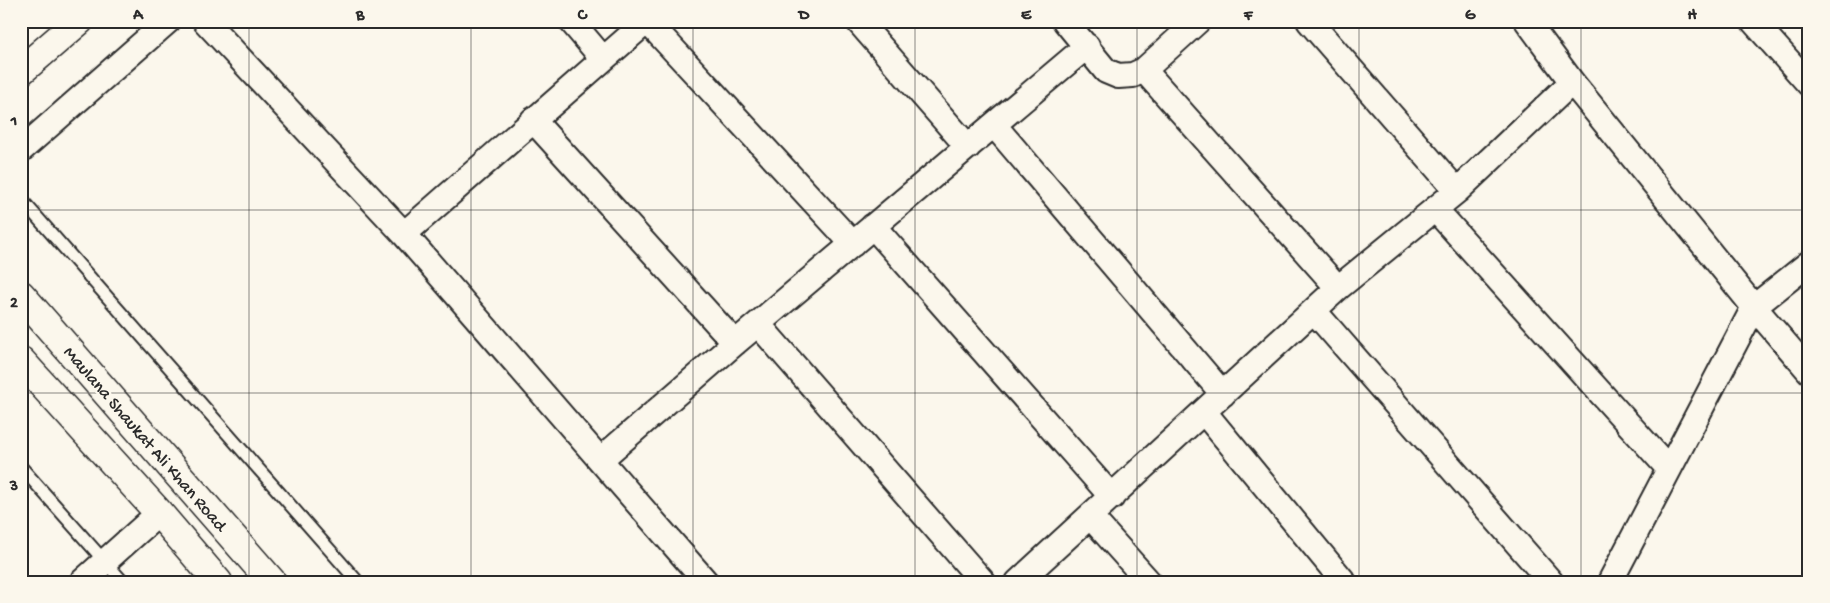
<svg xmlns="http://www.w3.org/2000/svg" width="1830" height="603" font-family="'Gochi Hand',sans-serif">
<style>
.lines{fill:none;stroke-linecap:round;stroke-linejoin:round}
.service-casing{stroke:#2b2b2b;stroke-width:15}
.minor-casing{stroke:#2b2b2b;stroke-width:28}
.secondary-casing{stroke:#2b2b2b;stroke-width:31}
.service{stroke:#fbf7ec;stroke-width:11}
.minor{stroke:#fbf7ec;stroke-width:24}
.secondary{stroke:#fbf7ec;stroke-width:28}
.grid{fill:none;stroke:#2b2b2b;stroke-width:1;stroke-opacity:0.55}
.labels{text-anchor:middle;stroke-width:4.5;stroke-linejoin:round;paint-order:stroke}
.street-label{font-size:18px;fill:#2b2b2b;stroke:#fbf7ec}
.neatline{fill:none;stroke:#2b2b2b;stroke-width:2}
.grid-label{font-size:16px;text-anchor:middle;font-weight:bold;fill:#2b2b2b}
</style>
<rect width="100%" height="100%" fill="#fbf7ec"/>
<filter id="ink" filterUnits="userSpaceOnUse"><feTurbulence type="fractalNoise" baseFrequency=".02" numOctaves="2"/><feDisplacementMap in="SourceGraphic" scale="10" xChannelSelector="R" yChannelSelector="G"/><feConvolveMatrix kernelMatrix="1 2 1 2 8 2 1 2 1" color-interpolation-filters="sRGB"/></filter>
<g filter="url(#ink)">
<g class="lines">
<g class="service-casing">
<path id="service" d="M 21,199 L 358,582
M 21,467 L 123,582"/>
</g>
<g class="minor-casing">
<path id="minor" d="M 205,21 L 404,234 L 706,582
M 571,21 L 603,59
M 647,21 L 853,244
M 858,21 L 968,147
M 1065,21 L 1106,71 L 1118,76 L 1133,75 L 1144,70 L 1198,21
M 1309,21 L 1457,191
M 1527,21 L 1572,82 L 1754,307 L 1809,371
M 1753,21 L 1809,84
M 1144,70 L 1338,288
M 533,120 L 735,343
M 994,125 L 1223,394
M 21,150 L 168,21
M 1435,209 L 1669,469
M 873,226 L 1112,497
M 404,234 L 647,21
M 1314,311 L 1551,582
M 758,324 L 983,582
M 1204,412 L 1344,582
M 600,460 L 735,343 L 1087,46
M 1090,516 L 1149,582
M 82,582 L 159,513
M 1018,582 L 1338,288 L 1457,191 L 1572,82
M 1610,582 L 1754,307 L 1809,263"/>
</g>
<g class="secondary-casing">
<path id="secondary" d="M 21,71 L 79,21
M 21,295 L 272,582
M 21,361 L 159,513 L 218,582"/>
</g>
<use href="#service" class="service"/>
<use href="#minor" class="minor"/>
<use href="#secondary" class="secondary"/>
</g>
</g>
<path class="grid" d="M 249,21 L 249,582M 471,21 L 471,582M 693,21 L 693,582M 915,21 L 915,582M 1137,21 L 1137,582M 1359,21 L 1359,582M 1581,21 L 1581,582M 21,210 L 1809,210M 21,393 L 1809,393"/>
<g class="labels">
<g class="street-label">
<text transform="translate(146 438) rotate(49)" y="6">Maulana Shaukat Ali Khan Road</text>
</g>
</g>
<rect width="1830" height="603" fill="none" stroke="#fbf7ec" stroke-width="55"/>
<rect x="28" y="28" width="1774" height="548" class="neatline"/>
<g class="grid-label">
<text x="138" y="19">A</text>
<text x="360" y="19">B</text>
<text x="582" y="19">C</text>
<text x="804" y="19">D</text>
<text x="1026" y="19">E</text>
<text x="1248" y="19">F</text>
<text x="1470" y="19">G</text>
<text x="1692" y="19">H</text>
<text x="14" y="125">1</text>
<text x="14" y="307">2</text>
<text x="14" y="490">3</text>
</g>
</svg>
